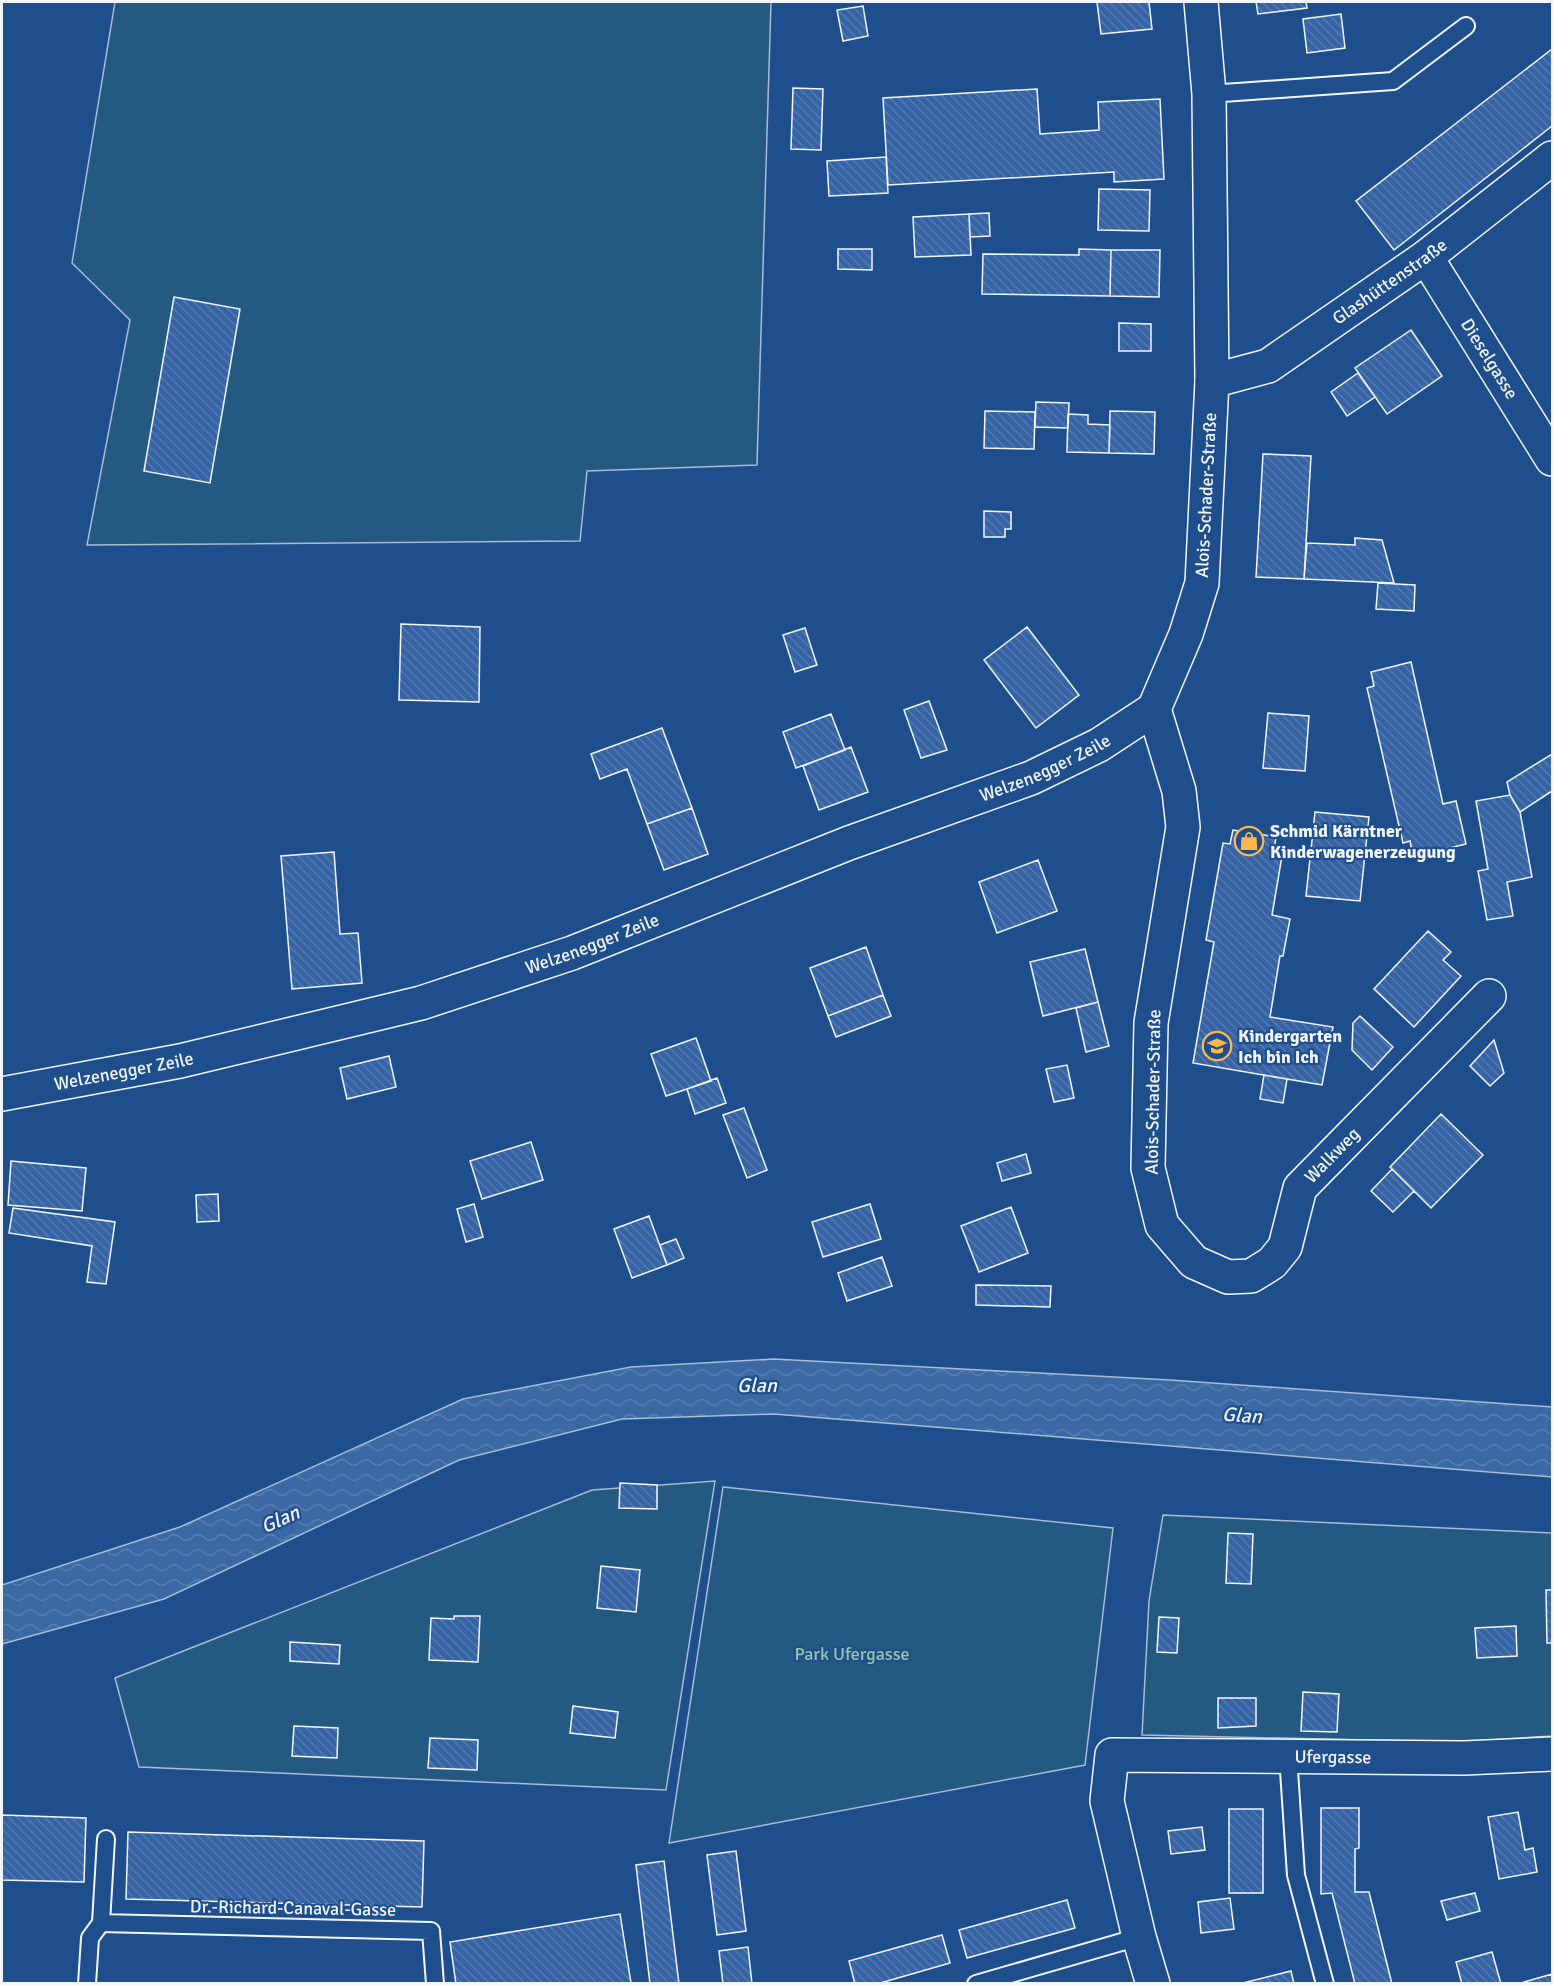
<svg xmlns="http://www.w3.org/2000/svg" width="1554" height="1985" font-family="Signika,sans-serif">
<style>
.green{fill:#245a82;stroke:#a8bbd7;stroke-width:1.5}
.water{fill:url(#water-waves);stroke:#a8bbd7;stroke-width:1.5}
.building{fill:url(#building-back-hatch);stroke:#f2f6ff;stroke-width:1.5}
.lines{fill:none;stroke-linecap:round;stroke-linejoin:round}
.lane-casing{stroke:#f2f6ff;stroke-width:20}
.street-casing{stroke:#f2f6ff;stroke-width:36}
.lane{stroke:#1f4e8c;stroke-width:16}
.street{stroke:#1f4e8c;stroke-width:33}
.labels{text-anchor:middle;stroke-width:4.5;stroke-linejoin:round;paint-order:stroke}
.street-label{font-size:18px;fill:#f2f6ff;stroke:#1f4e8c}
.poi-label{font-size:18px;font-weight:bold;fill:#f2f6ff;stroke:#1f4e8c;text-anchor:start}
.park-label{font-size:18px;fill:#97c8a6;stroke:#1f4e8c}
.water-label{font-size:20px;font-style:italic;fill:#f2f6ff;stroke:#1f4e8c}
</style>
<defs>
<pattern id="water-waves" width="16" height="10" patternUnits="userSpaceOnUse" patternTransform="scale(1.5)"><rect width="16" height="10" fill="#3b69a3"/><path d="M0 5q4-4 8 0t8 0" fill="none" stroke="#587fb1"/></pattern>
<pattern id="building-back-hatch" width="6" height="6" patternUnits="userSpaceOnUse" patternTransform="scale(1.5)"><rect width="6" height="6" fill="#3563a3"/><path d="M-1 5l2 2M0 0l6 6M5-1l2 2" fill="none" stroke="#537ab1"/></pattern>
</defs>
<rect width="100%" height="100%" fill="#1f4e8c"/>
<path class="green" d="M 115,2 L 771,2 L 757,465 L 587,471 L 580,541 L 87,545 L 130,320 L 72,263 Z
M 715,1481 L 666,1790 L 139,1767 L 115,1678 L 592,1490 Z
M 723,1487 L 1113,1528 L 1085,1765 L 669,1843 Z
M 1163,1515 L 1552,1533 L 1552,1736 L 1457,1742 L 1142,1735 L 1149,1601 Z"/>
<path class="water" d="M 774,1359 L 1170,1380 L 1552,1407 L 1552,1477 L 774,1414 L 622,1419 L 459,1460 L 164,1599 L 2,1644 L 2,1585 L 180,1527 L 463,1399 L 631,1367 Z"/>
<path class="building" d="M 1097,2 L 1149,2 L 1152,29 L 1101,34 Z
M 1256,2 L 1306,2 L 1307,8 L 1258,14 Z
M 863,6 L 868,36 L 843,41 L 837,10 Z
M 1341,14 L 1345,48 L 1307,53 L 1303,19 Z
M 1552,49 L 1552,126 L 1394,250 L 1356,201 Z
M 793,88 L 823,89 L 821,150 L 791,149 Z
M 1037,89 L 1040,134 L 1099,130 L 1098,102 L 1160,99 L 1164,179 L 1114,182 L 1114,172 L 888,185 L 883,98 Z
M 886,157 L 888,193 L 829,196 L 827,161 Z
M 1099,189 L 1150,190 L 1149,231 L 1098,230 Z
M 989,213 L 990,236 L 970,237 L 969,214 Z
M 969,214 L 971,255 L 915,257 L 913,217 Z
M 838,249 L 872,249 L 872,270 L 838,269 Z
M 1079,249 L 1111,250 L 1110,296 L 982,294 L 983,254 L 1079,255 Z
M 1111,250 L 1160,250 L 1159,297 L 1110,296 Z
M 174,297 L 240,309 L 210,483 L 144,471 Z
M 1119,323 L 1151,324 L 1151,351 L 1119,351 Z
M 1411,330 L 1442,376 L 1387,414 L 1355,368 Z
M 1358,373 L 1375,397 L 1347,416 L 1331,392 Z
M 1036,402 L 1069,403 L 1068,428 L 1035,427 Z
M 985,411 L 1035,412 L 1034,449 L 984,448 Z
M 1110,411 L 1155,412 L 1154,454 L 1109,453 Z
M 1068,414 L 1088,415 L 1088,424 L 1110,425 L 1109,453 L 1067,452 Z
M 1263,454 L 1311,456 L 1304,579 L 1256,577 Z
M 984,511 L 1011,512 L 1011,529 L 1005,529 L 1005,537 L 984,537 Z
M 1355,538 L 1382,540 L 1394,583 L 1304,579 L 1307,543 L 1355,545 Z
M 1378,583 L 1415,585 L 1414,611 L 1376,609 Z
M 401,624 L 480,627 L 479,702 L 399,700 Z
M 1027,627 L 1079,695 L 1036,728 L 984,660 Z
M 805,628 L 817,665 L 795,672 L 783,635 Z
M 1411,662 L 1443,804 L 1456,801 L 1466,844 L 1413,857 L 1410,841 L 1403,843 L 1367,688 L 1374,686 L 1371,672 Z
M 929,701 L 947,750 L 921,758 L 904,710 Z
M 1268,713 L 1309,716 L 1305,771 L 1263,768 Z
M 831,714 L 845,750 L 796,768 L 783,732 Z
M 662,728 L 692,808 L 647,824 L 627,769 L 600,779 L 591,754 Z
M 851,747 L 868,792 L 819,810 L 803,766 Z
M 1552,754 L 1552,791 L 1520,812 L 1510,795 L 1507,782 Z
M 1510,795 L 1520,812 L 1532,877 L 1507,882 L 1513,916 L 1487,920 L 1478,871 L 1488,869 L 1476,801 Z
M 692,808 L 708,854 L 664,870 L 647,824 Z
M 1315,812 L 1369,817 L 1360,901 L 1306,896 Z
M 1233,830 L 1276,837 L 1273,855 L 1282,856 L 1272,915 L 1290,919 L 1283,956 L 1280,956 L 1270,1017 L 1333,1027 L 1322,1085 L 1193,1063 L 1214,942 L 1206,940 L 1223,843 L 1230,844 Z
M 334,852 L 340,934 L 358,933 L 362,983 L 292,989 L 281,856 Z
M 1038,860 L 1057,911 L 997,933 L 979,882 Z
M 1428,931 L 1451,952 L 1443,960 L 1461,976 L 1414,1027 L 1374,989 Z
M 866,947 L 883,995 L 828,1016 L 810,968 Z
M 1085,949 L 1098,1002 L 1043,1016 L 1030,962 Z
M 883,995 L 891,1016 L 836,1037 L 828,1016 Z
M 1098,1002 L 1109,1046 L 1086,1052 L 1076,1008 Z
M 1360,1016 L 1393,1047 L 1372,1070 L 1352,1050 L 1353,1023 Z
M 696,1038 L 711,1081 L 666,1096 L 651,1054 Z
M 1494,1040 L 1504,1073 L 1490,1086 L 1470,1066 Z
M 389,1056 L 396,1087 L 347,1099 L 340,1068 Z
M 1067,1065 L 1074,1098 L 1054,1102 L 1046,1069 Z
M 1264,1075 L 1287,1079 L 1283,1103 L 1260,1099 Z
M 717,1078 L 726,1103 L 695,1114 L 687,1089 Z
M 744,1108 L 767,1170 L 747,1178 L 723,1115 Z
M 1441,1114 L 1483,1155 L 1431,1208 L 1390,1167 Z
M 531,1142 L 543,1180 L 482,1199 L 470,1161 Z
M 1026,1154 L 1031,1173 L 1002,1181 L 997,1163 Z
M 11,1161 L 86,1168 L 82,1211 L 8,1205 Z
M 1392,1169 L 1414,1191 L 1393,1212 L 1371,1191 Z
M 218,1194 L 219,1221 L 197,1222 L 196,1195 Z
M 474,1204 L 483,1237 L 466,1242 L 457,1209 Z
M 870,1204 L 881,1239 L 823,1257 L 812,1222 Z
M 1011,1207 L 1028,1253 L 979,1272 L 961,1226 Z
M 13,1208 L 115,1222 L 106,1284 L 87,1282 L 92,1246 L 9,1233 Z
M 649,1216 L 667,1265 L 632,1278 L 614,1229 Z
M 676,1239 L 684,1258 L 667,1265 L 660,1245 Z
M 882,1257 L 892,1286 L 847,1301 L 838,1273 Z
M 976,1285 L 1051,1286 L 1050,1307 L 976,1305 Z
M 620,1483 L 657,1485 L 657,1509 L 619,1508 Z
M 1228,1533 L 1253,1534 L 1251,1584 L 1226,1583 Z
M 601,1566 L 640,1570 L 636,1612 L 597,1608 Z
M 1546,1590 L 1552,1590 L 1552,1643 L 1547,1643 Z
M 454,1616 L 480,1616 L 478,1662 L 429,1660 L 431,1618 L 454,1619 Z
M 1159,1617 L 1179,1618 L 1177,1653 L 1157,1652 Z
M 1516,1626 L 1517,1656 L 1477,1658 L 1475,1628 Z
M 290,1642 L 340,1645 L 339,1664 L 290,1661 Z
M 1303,1692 L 1339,1694 L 1337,1732 L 1301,1731 Z
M 1218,1698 L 1256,1698 L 1256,1726 L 1218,1728 Z
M 573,1706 L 618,1712 L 615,1738 L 570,1733 Z
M 294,1726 L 338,1728 L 337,1758 L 292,1756 Z
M 430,1738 L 478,1740 L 477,1770 L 428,1768 Z
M 1321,1808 L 1359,1808 L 1359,1848 L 1355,1849 L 1355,1892 L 1369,1892 L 1392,1984 L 1355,1984 L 1332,1893 L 1321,1894 Z
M 1229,1809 L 1263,1809 L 1263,1893 L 1229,1893 Z
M 1518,1812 L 1525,1850 L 1533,1848 L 1537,1872 L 1499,1879 L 1488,1817 Z
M 2,1815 L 86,1818 L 84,1882 L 2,1880 Z
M 1202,1827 L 1205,1850 L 1171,1854 L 1168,1831 Z
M 128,1832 L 424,1841 L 422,1907 L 126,1899 Z
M 736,1851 L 746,1931 L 717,1935 L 707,1855 Z
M 664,1861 L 679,1984 L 650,1984 L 636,1865 Z
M 1475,1893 L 1480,1911 L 1447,1920 L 1441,1901 Z
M 1230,1898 L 1234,1929 L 1201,1933 L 1198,1902 Z
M 1067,1900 L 1075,1928 L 967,1958 L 959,1930 Z
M 620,1914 L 631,1983 L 456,1984 L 450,1942 Z
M 942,1935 L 950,1963 L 877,1984 L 855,1984 L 849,1961 Z
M 748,1947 L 752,1984 L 723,1984 L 719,1951 Z
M 1492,1952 L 1501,1984 L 1462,1984 L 1456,1962 Z
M 1291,1971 L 1294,1984 L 1239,1984 Z
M 1552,1974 L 1552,1984 L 1525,1984 L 1524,1982 Z"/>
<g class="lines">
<g class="lane-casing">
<path id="lane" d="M 1209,94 L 1393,81 L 1466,26
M 1288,1756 L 1296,1875 L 1325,1984
M 101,1923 L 431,1931 L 435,1984
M 87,1984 L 90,1938 L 101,1923 L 106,1839
M 976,1984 L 1139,1937"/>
</g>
<g class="street-casing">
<g id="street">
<path id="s1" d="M 1201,2 L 1209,94 L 1212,381 L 1202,583 L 1186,634 L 1154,709 L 1179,791 L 1183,827 L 1151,1023 L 1148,1168 L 1162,1225 L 1194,1262 L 1228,1277 L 1251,1276 L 1272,1263 L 1285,1247 L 1300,1188 L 1489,996"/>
<path id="s2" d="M 1426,257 L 1552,459"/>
<path id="s3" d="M 1212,381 L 1268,366 L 1426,257 L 1552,158"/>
<path id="s4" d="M 2,1094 L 180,1061 L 421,1003 L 572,953 L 849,843 L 1031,778 L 1099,745 L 1154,709"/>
<path id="s5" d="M 1153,1984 L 1139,1937 L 1107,1801 L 1112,1755 L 1464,1758 L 1552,1754"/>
</g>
</g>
<use href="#lane" class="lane"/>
<use href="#street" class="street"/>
</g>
<defs>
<g id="shop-ring" transform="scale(1.5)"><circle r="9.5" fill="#1f4e8c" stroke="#ffb74d" stroke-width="1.5"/><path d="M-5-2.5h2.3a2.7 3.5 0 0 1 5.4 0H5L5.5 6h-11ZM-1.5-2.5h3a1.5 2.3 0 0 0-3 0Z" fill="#ffb74d"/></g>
<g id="school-ring" transform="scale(1.5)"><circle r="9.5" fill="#1f4e8c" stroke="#ffb74d" stroke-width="1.5"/><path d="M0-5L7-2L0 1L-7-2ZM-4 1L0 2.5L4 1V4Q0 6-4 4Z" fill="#ffb74d"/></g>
</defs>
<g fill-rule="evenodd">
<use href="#shop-ring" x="1249" y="841"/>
<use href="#school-ring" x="1217" y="1046"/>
</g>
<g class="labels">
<g class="street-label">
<text dy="6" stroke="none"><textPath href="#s3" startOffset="206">Glashüttenstraße</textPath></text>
<text dy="6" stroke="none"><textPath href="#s2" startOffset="120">Dieselgasse</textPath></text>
<text transform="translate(1206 495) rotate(-87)" y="6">Alois-Schader-Straße</text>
<text dy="6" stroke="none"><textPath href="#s4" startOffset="1096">Welzenegger Zeile</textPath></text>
<text dy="6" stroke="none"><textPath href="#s4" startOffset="610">Welzenegger Zeile</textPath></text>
<text dy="6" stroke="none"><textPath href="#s4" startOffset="124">Welzenegger Zeile</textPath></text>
<text transform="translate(1153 1092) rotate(-89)" y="6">Alois-Schader-Straße</text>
<text dy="6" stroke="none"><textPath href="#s1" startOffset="1502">Walkweg</textPath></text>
<text dy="6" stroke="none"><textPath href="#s5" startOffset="456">Ufergasse</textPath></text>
<text transform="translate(293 1908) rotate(1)" y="6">Dr.-Richard-Canaval-Gasse</text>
</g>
<g class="poi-label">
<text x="1270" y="837">Schmid Kärntner<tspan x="1270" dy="21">Kinderwagenerzeugung</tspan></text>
<text x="1238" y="1042">Kindergarten<tspan x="1238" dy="21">Ich bin Ich</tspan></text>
</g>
<g class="park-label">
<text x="852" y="1660">Park Ufergasse</text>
</g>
<g class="water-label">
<text x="757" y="1392">Glan</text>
<text transform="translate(1242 1415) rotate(4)" y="7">Glan</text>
<text transform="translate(280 1519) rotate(-24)" y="7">Glan</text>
</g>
</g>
<rect width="1554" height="1985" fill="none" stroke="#f2f6ff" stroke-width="6"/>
</svg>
